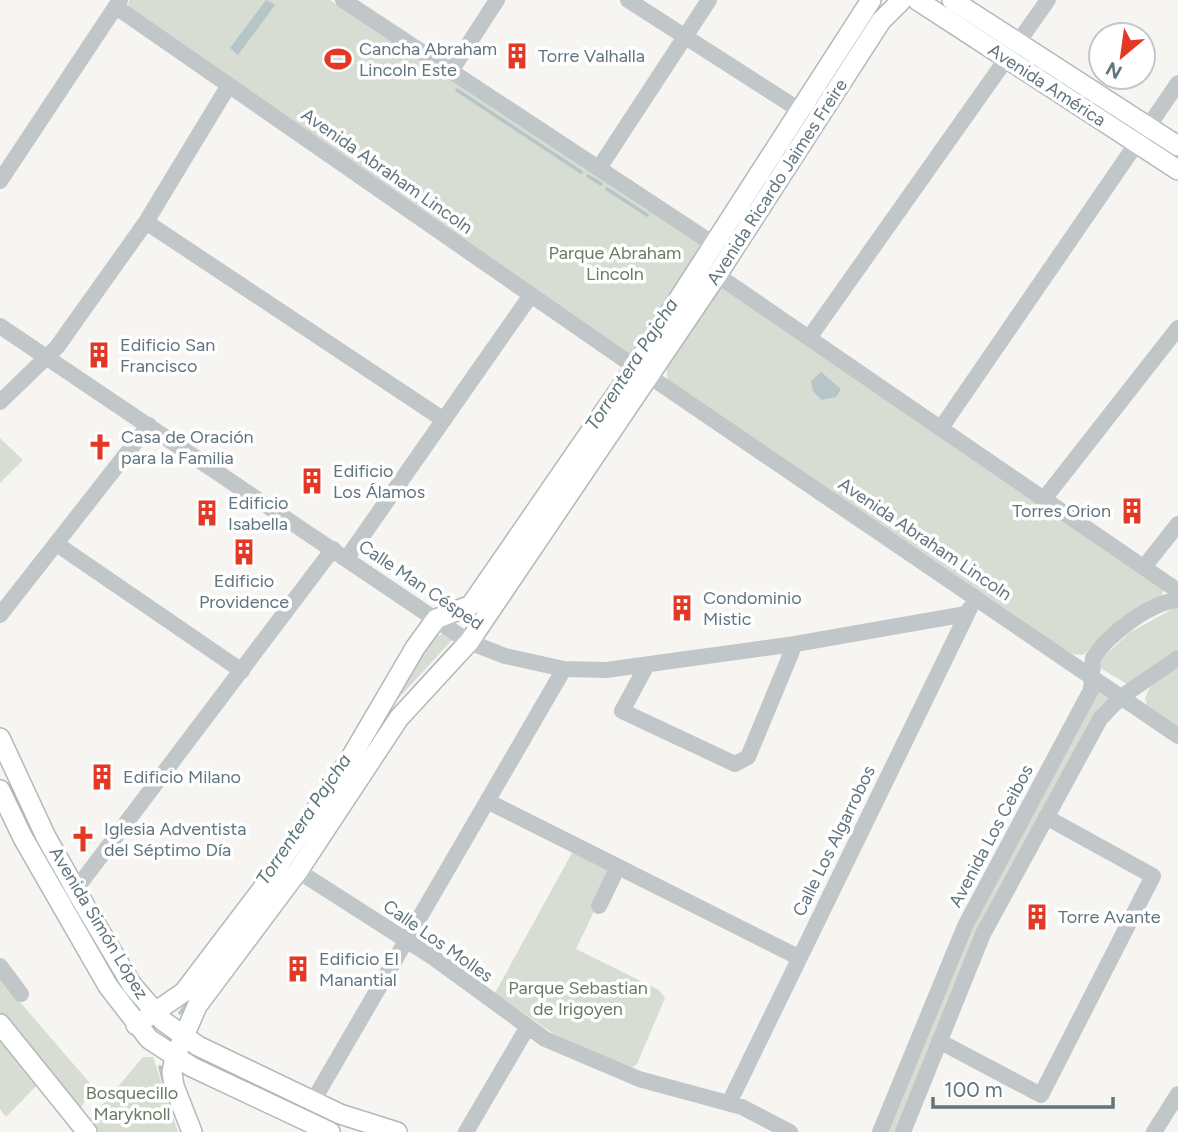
<svg xmlns="http://www.w3.org/2000/svg" width="1178" height="1132" font-family="Figtree,sans-serif">
<style>
.green{fill:#d8ddd3}
.water{fill:#b6c5c7}
.lines{fill:none;stroke-linecap:round;stroke-linejoin:round}
.stream{stroke:#b6c5c7;stroke-width:3.5}
.major-casing{stroke:#b2b8bb;stroke-width:22}
.minor{stroke:#c1c6c8;stroke-width:16}
.major{stroke:#fff;stroke-width:19}
.labels{text-anchor:middle;stroke-width:7;stroke-linejoin:round;paint-order:stroke}
.poi-label{font-size:18px;fill:#61757e;stroke:#fff;text-anchor:start}
.street-label{font-size:18px;fill:#61757e;stroke:#fff}
.park-label{font-size:18px;fill:#6b7b63;stroke:#fff}
.water-label{font-size:19px;font-style:italic;fill:#5b7679;stroke:#fff}
</style>
<rect width="100%" height="100%" fill="#f6f5f2"/>
<path class="green" d="M 129,0 L 330,0 L 703,244 L 632,354 L 629,354 L 128,7 Z
M 723,287 L 1163,590 L 1162,597 L 1108,632 L 1083,655 L 1072,654 L 668,381 L 666,367 L 713,292 Z
M 0,438 L 23,460 L 0,483 Z
M 1178,606 L 1178,649 L 1127,684 L 1100,668 L 1099,661 L 1129,633 Z
M 444,634 L 452,640 L 397,700 L 375,729 C 387,709 421,635 444,634 Z
M 1178,666 L 1178,728 L 1147,706 L 1145,698 L 1150,687 Z
M 1098,691 L 1109,698 L 1097,712 L 895,1132 L 886,1132 L 969,930 Z
M 573,851 L 609,869 L 611,876 L 576,949 L 659,990 L 665,998 L 637,1064 L 631,1068 L 554,1034 L 495,993 Z
M 0,979 L 95,1089 L 77,1112 L 0,1016 Z
M 0,1032 L 40,1082 L 6,1117 L 0,1109 Z
M 143,1057 L 153,1057 L 178,1132 L 94,1132 L 87,1123 Z"/>
<path class="water" d="M 266,0 L 275,5 L 238,55 L 230,48 Z
M 821,372 L 841,389 L 836,397 L 822,400 L 813,391 L 811,381 Z"/>
<g class="lines">
<path class="stream" d="M 457,90 L 581,172
M 588,176 L 601,184
M 607,189 L 647,215
M 468,626 L 478,610
M 395,709 L 454,644
M 370,743 L 384,724
M 180,1013 L 191,998
M 160,1067 L 166,1091"/>
<g class="major-casing">
<path id="major" d="M 917,0 L 1178,170
M 952,0 L 1178,146
M 0,738 L 46,837 L 85,906 L 132,985 L 163,1021 L 198,1046 L 340,1114 L 397,1132
M 0,790 L 23,838 L 108,986 L 149,1039 L 192,1067 L 330,1132
M 0,1024 L 87,1132
M 136,1025 L 184,992 L 266,884 L 350,759 L 415,648 L 436,619 L 471,605 L 635,367 L 871,0
M 192,1132 L 174,1086 L 172,1072 L 175,1057 L 197,1006 L 298,871 L 399,718 L 469,642 L 717,275 L 881,21 L 901,1"/>
</g>
<path class="minor" d="M 343,0 L 715,245
M 628,0 L 801,111
M 116,7 L 635,367
M 451,71 L 497,0
M 599,168 L 709,0
M 0,181 L 120,0
M 146,222 L 444,420
M 717,275 L 1178,591
M 0,326 L 469,642 L 505,656 L 564,669 L 606,670 L 795,644 L 966,614
M 809,338 L 1048,0
M 649,376 L 1178,736
M 0,402 L 57,347 L 146,222 L 229,85
M 941,428 L 1178,83
M 1044,499 L 1178,328
M 58,545 L 242,671
M 347,558 L 531,295
M 1144,567 L 1178,524
M 0,615 L 149,425
M 647,665 L 622,711 L 735,764 L 748,757 L 795,644
M 489,802 L 798,957
M 298,871 L 434,958 L 545,1039 L 639,1079 L 742,1107 L 790,1132
M 68,894 L 76,889 L 333,549
M 599,906 L 618,867
M 0,966 L 21,994
M 939,1041 L 1041,1095 L 1153,876 L 1046,817
M 313,1101 L 564,669
M 729,1103 L 970,608
M 466,1132 L 527,1028
M 880,1132 L 965,926 L 1091,690 L 1093,658 C 1109,634 1149,603 1178,600
M 903,1132 L 983,934 L 1100,719 L 1121,697 L 1178,658
M 1154,1132 L 1178,1094"/>
<use href="#major" class="major"/>
</g>
<defs>
<g id="building-bare" transform="scale(2.1)"><path d="M-4-6H4V6H1V3H-1V6H-4ZM-2.5-4.3h1.7v1.8h-1.7ZM.8-4.3h1.7v1.8H.8ZM-2.5-1h1.7V.8h-1.7ZM.8-1h1.7V.8H.8Z" fill="#e43724" stroke="#fff" stroke-width="2.5" paint-order="stroke"/></g>
<g id="stadium-bare" transform="scale(2.1)"><path d="M0-5a6.5 5 0 1 0 0 10a6.5 5 0 1 0 0-10ZM-3.5-1.8h7v3.6h-7Z" fill="#e43724" stroke="#fff" stroke-width="2.5" paint-order="stroke"/></g>
<g id="church-bare" transform="scale(2.1)"><path d="M-1.2-6h2.4v3.5h3.3v2.4h-3.3V6h-2.4V-.1h-3.3v-2.4h3.3Z" fill="#e43724" stroke="#fff" stroke-width="2.5" paint-order="stroke"/></g>
</defs>
<g fill-rule="evenodd">
<use href="#building-bare" x="517" y="56"/>
<use href="#stadium-bare" x="338" y="59"/>
<use href="#building-bare" x="99" y="355"/>
<use href="#church-bare" x="100" y="447"/>
<use href="#building-bare" x="312" y="481"/>
<use href="#building-bare" x="1132" y="511"/>
<use href="#building-bare" x="207" y="513"/>
<use href="#building-bare" x="244" y="552"/>
<use href="#building-bare" x="682" y="608"/>
<use href="#building-bare" x="102" y="777"/>
<use href="#church-bare" x="83" y="839"/>
<use href="#building-bare" x="1037" y="917"/>
<use href="#building-bare" x="298" y="969"/>
</g>
<g class="labels">
<g class="poi-label">
<text x="359" y="55">Cancha Abraham<tspan x="359" dy="21">Lincoln Este</tspan></text>
<text x="538" y="62">Torre Valhalla</text>
<text x="120" y="351">Edificio San<tspan x="120" dy="21">Francisco</tspan></text>
<text x="121" y="443">Casa de Oración<tspan x="121" dy="21">para la Familia</tspan></text>
<text x="333" y="477">Edificio<tspan x="333" dy="21">Los Álamos</tspan></text>
<text x="228" y="509">Edificio<tspan x="228" dy="21">Isabella</tspan></text>
<text x="1111" y="517" text-anchor="end">Torres Orion</text>
<text x="244" y="587" text-anchor="middle">Edificio<tspan x="244" dy="21">Providence</tspan></text>
<text x="703" y="604">Condominio<tspan x="703" dy="21">Mistic</tspan></text>
<text x="123" y="783">Edificio Milano</text>
<text x="104" y="835">Iglesia Adventista<tspan x="104" dy="21">del Séptimo Día</tspan></text>
<text x="1058" y="923">Torre Avante</text>
<text x="319" y="965">Edificio El<tspan x="319" dy="21">Manantial</tspan></text>
</g>
<g class="street-label">
<text transform="translate(1047 85) rotate(33)" y="6">Avenida América</text>
<text transform="translate(387 171) rotate(35)" y="6">Avenida Abraham Lincoln</text>
<text transform="translate(777 182) rotate(-57)" y="6">Avenida Ricardo Jaimes Freire</text>
<text transform="translate(925 539) rotate(34)" y="6">Avenida Abraham Lincoln</text>
<text transform="translate(421 585) rotate(34)" y="6">Calle Man Césped</text>
<text transform="translate(991 836) rotate(-62)" y="6">Avenida Los Ceibos</text>
<text transform="translate(834 841) rotate(-64)" y="6">Calle Los Algarrobos</text>
<text transform="translate(99 923) rotate(59)" y="6">Avenida Simón López</text>
<text transform="translate(438 941) rotate(35)" y="6">Calle Los Molles</text>
</g>
<g class="park-label">
<text x="615" y="259">Parque Abraham<tspan x="615" dy="21">Lincoln</tspan></text>
<text x="578" y="994">Parque Sebastian<tspan x="578" dy="21">de Irigoyen</tspan></text>
<text x="132" y="1099">Bosquecillo<tspan x="132" dy="21">Maryknoll</tspan></text>
</g>
<g class="water-label">
<text transform="translate(631 364) rotate(-57)" y="7">Torrentera Pajcha</text>
<text transform="translate(303 819) rotate(-56)" y="7">Torrentera Pajcha</text>
</g>
</g>
<g transform="translate(1122 56) rotate(209)"><circle r="33" fill="#ffffff" stroke="#c0c8cb" stroke-width="2"/>
<path d="M0-5L12 26L0 18L-12 26Z" fill="#e43724"/>
<text y="-10" font-size="19" font-weight="bold" text-anchor="middle" fill="#61757e">N</text>
</g>
<path d="M933 1097v10h180v-10" fill="none" stroke="#61757e" stroke-width="3.5"/>
<text x="944" y="1097" font-size="21" fill="#61757e" stroke="#ffffff" stroke-width="5" paint-order="stroke">100 m</text>
</svg>
